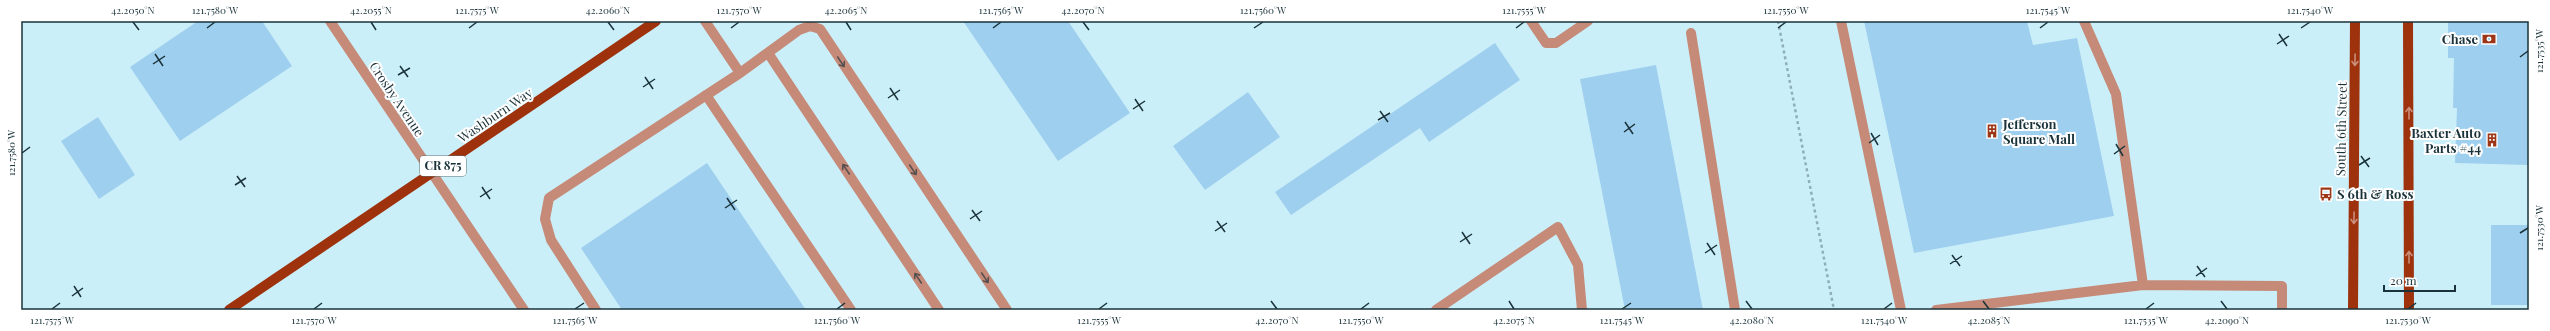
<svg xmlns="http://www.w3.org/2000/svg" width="2550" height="331" font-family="'Playfair Display',serif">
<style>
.building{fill:#9fcfee}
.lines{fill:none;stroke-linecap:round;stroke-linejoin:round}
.path{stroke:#8fafb8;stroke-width:2.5;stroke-dasharray:3 3;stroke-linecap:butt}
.minor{stroke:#c68a78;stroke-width:10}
.major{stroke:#9e320d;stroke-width:10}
.oneway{stroke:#ca8e7a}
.oneway2{stroke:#565150}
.ticks{fill:none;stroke:#1a333a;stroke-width:1.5}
.labels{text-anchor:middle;stroke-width:4;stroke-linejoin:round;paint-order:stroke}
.shield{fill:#fff;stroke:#5f7075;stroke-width:1}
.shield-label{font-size:12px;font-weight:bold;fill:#1a333a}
.poi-label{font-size:13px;font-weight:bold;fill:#1a333a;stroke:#fff;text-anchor:end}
.street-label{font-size:13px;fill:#1a333a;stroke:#fff}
.neatline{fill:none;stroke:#1a333a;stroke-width:1.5}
.ticks-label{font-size:10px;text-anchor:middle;fill:#1a333a}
</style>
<rect width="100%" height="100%" fill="#cbeff9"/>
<path class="building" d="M 198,21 L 262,21 L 292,66 L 180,141 L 130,67 Z
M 963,21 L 1068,21 L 1130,113 L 1058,161 Z
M 1864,21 L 2027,21 L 2033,45 L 2077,38 L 2114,216 L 1914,253 Z
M 2448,21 L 2529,21 L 2529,165 L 2455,163 L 2457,108 L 2453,108 L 2454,58 L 2448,58 Z
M 1495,43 L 1520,80 L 1429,142 L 1420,128 L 1291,215 L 1275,192 Z
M 1656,65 L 1703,310 L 1625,310 L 1580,79 Z
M 1248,92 L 1280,137 L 1205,190 L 1173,146 Z
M 98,117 L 135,175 L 99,199 L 61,141 Z
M 707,163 L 806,310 L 622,310 L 581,248 Z
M 2491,225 L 2529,225 L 2529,305 L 2491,305 Z"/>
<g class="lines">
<path class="path" d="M 1778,21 L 1834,310"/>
<path class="minor" d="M 330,21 L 524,310
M 1531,21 L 1546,43 L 1556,43 L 1588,21
M 1841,21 L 1901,310
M 2084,21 L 2116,94 L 2143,285 L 2282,286 L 2282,310
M 1691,33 L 1735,310
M 768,53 L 939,310
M 740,73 L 799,30 L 810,26 L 820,29 L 1007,310
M 706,95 L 851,310
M 596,310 L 551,240 L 545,219 L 549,198 L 740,73 L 705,21
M 1436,310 L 1558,227 L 1578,265 L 1582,310
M 1936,310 L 2143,285"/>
<path class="major" d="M 2408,21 L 2409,310
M 229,310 L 656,21
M 2353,310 L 2355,21"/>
</g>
<defs><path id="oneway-shaft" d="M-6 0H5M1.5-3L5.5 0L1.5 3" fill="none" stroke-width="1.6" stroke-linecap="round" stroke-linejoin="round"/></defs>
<g class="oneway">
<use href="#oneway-shaft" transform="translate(2355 60) rotate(91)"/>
<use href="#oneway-shaft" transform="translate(2409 113) rotate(-90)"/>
<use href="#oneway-shaft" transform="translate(2354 218) rotate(91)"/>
<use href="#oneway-shaft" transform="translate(2409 257) rotate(-90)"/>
</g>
<g class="oneway2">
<use href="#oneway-shaft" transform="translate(841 62) rotate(56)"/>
<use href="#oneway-shaft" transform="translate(846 169) rotate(-124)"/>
<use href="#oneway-shaft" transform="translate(913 170) rotate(56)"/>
<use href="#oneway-shaft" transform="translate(918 278) rotate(-124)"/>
<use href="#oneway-shaft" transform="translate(985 278) rotate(56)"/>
</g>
<path class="ticks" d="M 133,22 L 139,30M 371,22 L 376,30M 608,22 L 614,30M 846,22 L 851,30M 1083,22 L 1089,30M 207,28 L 215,22M 469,28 L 477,22M 731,28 L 739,22M 993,28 L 1001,22M 1254,28 L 1263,22M 1516,28 L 1524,22M 1778,28 L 1786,22M 2040,28 L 2048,22M 2301,28 L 2310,22M 2279,34 L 2287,46M 2277,44 L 2289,36M 155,54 L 163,66M 2520,57 L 2528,51M 153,64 L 165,56M 400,66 L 408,77M 398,75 L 410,68M 645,77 L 653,89M 643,87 L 655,79M 890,88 L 898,100M 888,98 L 900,90M 1135,99 L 1143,111M 1133,109 L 1145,101M 1380,111 L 1388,122M 1378,120 L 1390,113M 1625,122 L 1633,134M 1624,132 L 1635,124M 1871,133 L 1878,145M 1869,143 L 1880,135M 2116,144 L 2123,156M 22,153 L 30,147M 2114,154 L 2125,146M 2361,156 L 2369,167M 2359,165 L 2370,158M 237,176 L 245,187M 235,185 L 246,178M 482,187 L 490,199M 480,197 L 492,189M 727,198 L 735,210M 725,208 L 737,200M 972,210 L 980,221M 970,219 L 982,211M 1217,221 L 1225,232M 1215,231 L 1227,223M 1462,232 L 1470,244M 2520,233 L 2528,228M 1460,242 L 1472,234M 1707,243 L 1715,255M 1705,253 L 1717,245M 1952,255 L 1960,266M 1950,264 L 1962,256M 2197,266 L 2205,277M 2196,276 L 2207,268M 74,286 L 81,297M 72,296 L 83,288M 1271,301 L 1277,309M 1509,301 L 1514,309M 1746,301 L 1752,309M 1983,301 L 1989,309M 2221,301 L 2227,309M 52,309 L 60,303M 314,309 L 322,303M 575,309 L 584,303M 837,309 L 845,303M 1099,309 L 1107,303M 1361,309 L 1369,303M 1622,309 L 1631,303M 1884,309 L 1892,303M 2146,309 L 2154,303M 2408,309 L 2416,303"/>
<defs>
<g id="bank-bare" transform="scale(1.08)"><path d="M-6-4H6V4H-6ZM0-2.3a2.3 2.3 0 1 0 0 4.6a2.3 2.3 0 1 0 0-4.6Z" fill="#9d3616" stroke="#fff" stroke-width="2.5" paint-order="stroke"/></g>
<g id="building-bare" transform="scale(1.08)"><path d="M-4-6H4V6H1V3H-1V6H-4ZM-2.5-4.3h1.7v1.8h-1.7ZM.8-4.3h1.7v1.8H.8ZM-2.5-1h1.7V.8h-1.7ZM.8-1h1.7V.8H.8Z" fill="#9d3616" stroke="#fff" stroke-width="2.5" paint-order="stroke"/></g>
<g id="bus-bare" transform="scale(1.08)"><path d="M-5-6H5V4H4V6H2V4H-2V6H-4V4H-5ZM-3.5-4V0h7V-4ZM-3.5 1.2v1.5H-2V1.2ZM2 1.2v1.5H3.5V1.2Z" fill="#9d3616" stroke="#fff" stroke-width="2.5" paint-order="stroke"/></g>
</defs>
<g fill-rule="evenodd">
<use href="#bank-bare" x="2489" y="39"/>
<use href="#building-bare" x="1992" y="131"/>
<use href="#building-bare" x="2492" y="140"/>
<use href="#bus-bare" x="2326" y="194"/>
</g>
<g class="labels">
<rect class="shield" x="420" y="156" width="46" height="20" rx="3"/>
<g class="shield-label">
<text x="443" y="170">CR 875</text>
</g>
<g class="poi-label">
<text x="2478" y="44">Chase</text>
<text x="2003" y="129" text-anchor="start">Jefferson<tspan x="2003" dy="15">Square Mall</tspan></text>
<text x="2481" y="138">Baxter Auto<tspan x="2481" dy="15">Parts #44</tspan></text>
<text x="2337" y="199" text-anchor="start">S 6th &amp; Ross</text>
</g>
<g class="street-label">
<text transform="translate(397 99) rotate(56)" y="5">Crosby Avenue</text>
<text transform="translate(495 115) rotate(-34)" y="5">Washburn Way</text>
<text transform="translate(2341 129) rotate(-89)" y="5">South 6th Street</text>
</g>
</g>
<rect width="2550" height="331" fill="none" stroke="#ffffff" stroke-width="44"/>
<path d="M2384 285v6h71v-6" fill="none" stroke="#1a333a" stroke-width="2"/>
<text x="2390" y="285" font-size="12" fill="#1a333a" stroke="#ffffff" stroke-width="3" paint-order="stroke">20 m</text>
<rect x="22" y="22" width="2506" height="287" class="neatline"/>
<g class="ticks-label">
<text x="133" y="14">42.2050°N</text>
<text x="215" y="14">121.7580°W</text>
<text x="371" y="14">42.2055°N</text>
<text x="477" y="14">121.7575°W</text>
<text x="608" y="14">42.2060°N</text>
<text x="739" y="14">121.7570°W</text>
<text x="846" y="14">42.2065°N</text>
<text x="1001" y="14">121.7565°W</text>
<text x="1083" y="14">42.2070°N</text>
<text x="1263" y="14">121.7560°W</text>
<text x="1524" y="14">121.7555°W</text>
<text x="1786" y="14">121.7550°W</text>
<text x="2048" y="14">121.7545°W</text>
<text x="2310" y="14">121.7540°W</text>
<text transform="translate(2539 51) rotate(-90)" y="4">121.7535°W</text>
<text transform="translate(11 153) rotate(-90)" y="4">121.7580°W</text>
<text transform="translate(2539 228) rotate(-90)" y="4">121.7530°W</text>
<text x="52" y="324">121.7575°W</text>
<text x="314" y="324">121.7570°W</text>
<text x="575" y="324">121.7565°W</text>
<text x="837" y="324">121.7560°W</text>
<text x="1099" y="324">121.7555°W</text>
<text x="1277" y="324">42.2070°N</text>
<text x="1361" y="324">121.7550°W</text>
<text x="1514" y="324">42.2075°N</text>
<text x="1622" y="324">121.7545°W</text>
<text x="1752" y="324">42.2080°N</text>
<text x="1884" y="324">121.7540°W</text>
<text x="1989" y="324">42.2085°N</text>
<text x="2146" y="324">121.7535°W</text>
<text x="2227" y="324">42.2090°N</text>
<text x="2408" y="324">121.7530°W</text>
</g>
</svg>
